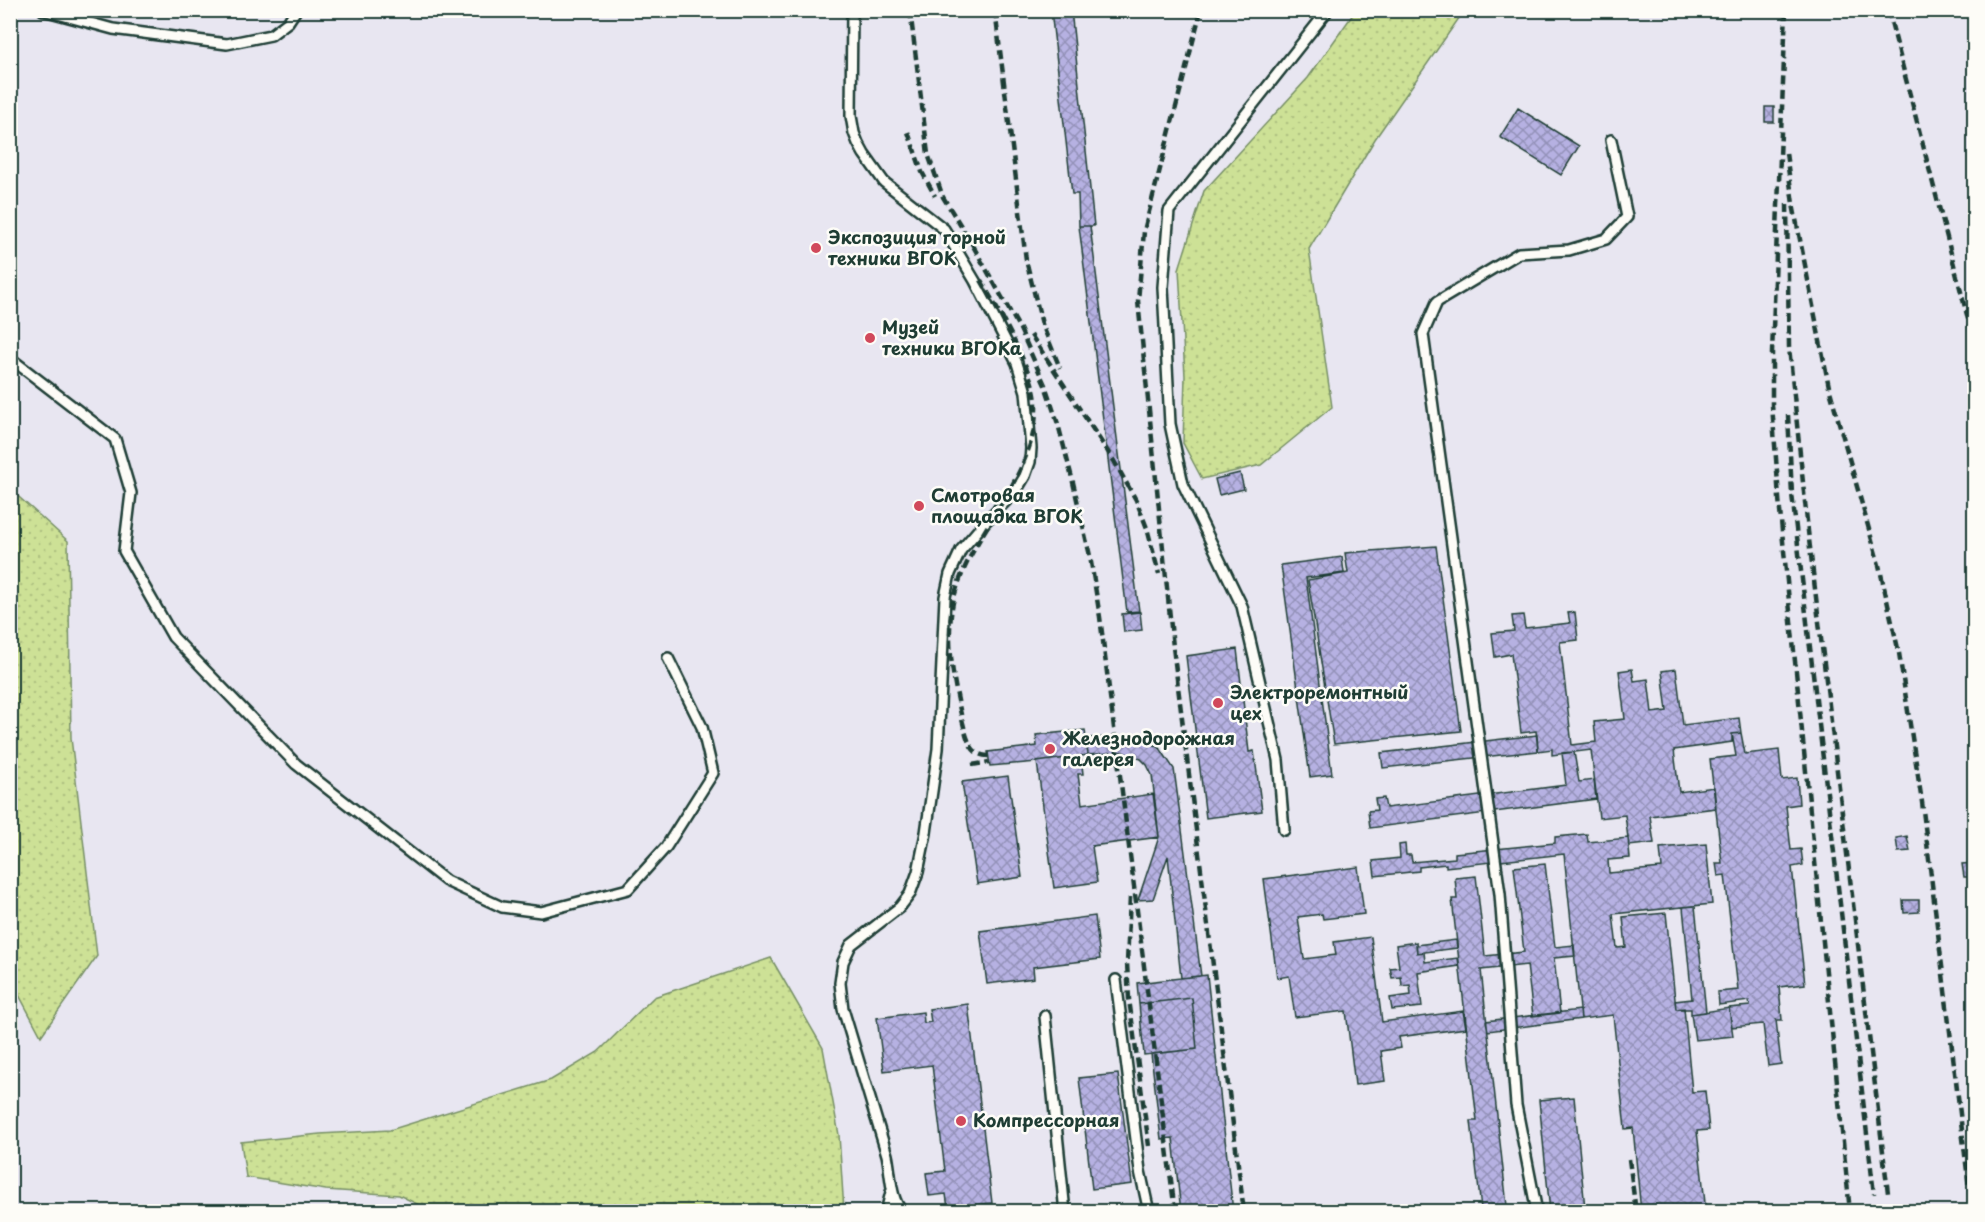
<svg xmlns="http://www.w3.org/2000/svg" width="1985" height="1222" font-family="'Playpen Sans',sans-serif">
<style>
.grass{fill:url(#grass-dots);stroke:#768f65;stroke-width:1.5}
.building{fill:url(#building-cross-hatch);stroke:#1f3d34;stroke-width:1.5}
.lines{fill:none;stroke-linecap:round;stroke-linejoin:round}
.service-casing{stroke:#1f3d34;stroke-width:14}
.service{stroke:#fdfcf7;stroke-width:9}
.rail{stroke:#1f3d34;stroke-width:4.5;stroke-dasharray:9 4.5;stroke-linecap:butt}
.poi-dot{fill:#d1495b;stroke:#fdfcf7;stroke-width:2}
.labels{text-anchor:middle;stroke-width:5;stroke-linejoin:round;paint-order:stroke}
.poi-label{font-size:18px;font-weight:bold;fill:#1f3d34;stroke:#fdfcf7;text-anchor:start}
</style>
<defs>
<pattern id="grass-dots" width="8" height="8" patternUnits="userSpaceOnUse" patternTransform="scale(1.5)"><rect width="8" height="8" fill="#cde196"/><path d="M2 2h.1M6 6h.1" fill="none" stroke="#b0c282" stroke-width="1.8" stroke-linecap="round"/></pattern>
<pattern id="building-cross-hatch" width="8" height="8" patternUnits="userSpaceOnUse" patternTransform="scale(1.5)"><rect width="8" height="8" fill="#b6b1e2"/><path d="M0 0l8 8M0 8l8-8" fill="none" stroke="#9391b8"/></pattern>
</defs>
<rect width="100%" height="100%" fill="#e8e6f1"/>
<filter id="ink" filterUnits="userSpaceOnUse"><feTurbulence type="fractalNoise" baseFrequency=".0167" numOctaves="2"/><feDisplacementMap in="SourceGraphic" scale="12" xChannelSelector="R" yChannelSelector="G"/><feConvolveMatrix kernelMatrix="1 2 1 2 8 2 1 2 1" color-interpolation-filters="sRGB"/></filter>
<g filter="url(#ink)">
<path class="grass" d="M 1356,10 L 1464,11 L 1375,139 L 1309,249 L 1332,407 L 1261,465 L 1202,479 L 1183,443 L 1185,376 L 1179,269 L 1204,191 L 1308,78 Z
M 11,490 L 68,541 L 71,738 L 97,956 L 41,1036 L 11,980 Z
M 771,958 L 823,1048 L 839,1135 L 844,1211 L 431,1211 L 399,1195 L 326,1190 L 246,1177 L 241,1142 L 320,1134 L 390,1130 L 551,1080 L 598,1052 L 654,997 Z"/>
<path class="building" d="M 1051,10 L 1071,10 L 1094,226 L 1079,226 L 1078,194 L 1072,194 Z
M 1765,107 L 1774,107 L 1774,122 L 1765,122 Z
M 1518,108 L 1579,146 L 1561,175 L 1500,137 Z
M 1079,226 L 1090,226 L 1139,611 L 1127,612 Z
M 1240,473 L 1244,489 L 1219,495 L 1215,479 Z
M 1436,546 L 1461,731 L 1334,744 L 1308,580 L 1348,573 L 1345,553 Z
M 1342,557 L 1344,573 L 1306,578 L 1332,774 L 1310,777 L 1281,565 Z
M 1140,612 L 1142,630 L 1124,632 L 1122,614 Z
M 1575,612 L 1578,640 L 1560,642 L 1572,745 L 1596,742 L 1594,722 L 1625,719 L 1619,671 L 1632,669 L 1634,681 L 1648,679 L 1652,713 L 1667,711 L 1662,671 L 1676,669 L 1683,725 L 1739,718 L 1741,733 L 1732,734 L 1732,742 L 1674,750 L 1679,792 L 1714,787 L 1716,808 L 1650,816 L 1654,843 L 1629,846 L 1625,815 L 1599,818 L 1591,750 L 1552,755 L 1552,749 L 1538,751 L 1536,731 L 1521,733 L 1511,654 L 1495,657 L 1492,633 L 1514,631 L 1512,616 L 1523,615 L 1525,628 L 1570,623 L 1568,613 Z
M 1237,649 L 1249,752 L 1254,751 L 1262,811 L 1206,818 L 1186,656 Z
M 1085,730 L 1088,755 L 1037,762 L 990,766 L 988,752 L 1037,746 L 1036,735 Z
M 1741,733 L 1745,754 L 1779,750 L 1782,780 L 1797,778 L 1799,804 L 1786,806 L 1791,850 L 1801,849 L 1803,865 L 1792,867 L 1805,984 L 1779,987 L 1782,1020 L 1776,1020 L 1781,1064 L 1768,1066 L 1763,1024 L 1732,1027 L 1729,1008 L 1750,1006 L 1749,1001 L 1719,1005 L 1718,992 L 1738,990 L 1725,875 L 1718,876 L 1716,863 L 1722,863 L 1710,759 L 1736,756 L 1732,734 Z
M 1537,735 L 1538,751 L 1383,768 L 1381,753 Z
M 1120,737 L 1143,738 L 1160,748 L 1174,769 L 1201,976 L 1181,978 L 1168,856 L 1153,899 L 1138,900 L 1159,837 L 1152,775 L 1147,765 L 1141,759 L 1122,752 L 1088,755 L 1086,738 Z
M 1574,752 L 1579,782 L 1594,780 L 1596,799 L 1370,828 L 1368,811 L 1377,810 L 1375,799 L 1384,798 L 1386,808 L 1566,785 L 1562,753 Z
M 1081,756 L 1083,774 L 1078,774 L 1082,804 L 1153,794 L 1159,837 L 1092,846 L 1097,882 L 1054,888 L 1037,762 Z
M 1008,776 L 1022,877 L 977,884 L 962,782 Z
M 1587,834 L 1588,842 L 1628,838 L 1630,858 L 1608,860 L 1609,873 L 1662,868 L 1660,848 L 1706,844 L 1712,904 L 1613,914 L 1617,948 L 1626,947 L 1623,917 L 1666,913 L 1676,1009 L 1684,1008 L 1692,1092 L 1705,1091 L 1709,1130 L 1697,1131 L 1706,1212 L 1641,1212 L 1633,1128 L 1625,1129 L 1613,1015 L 1581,1019 L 1564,854 L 1446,867 L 1446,864 L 1419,867 L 1419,871 L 1375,876 L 1373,861 L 1400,858 L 1399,845 L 1405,844 L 1406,855 L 1411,855 L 1412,862 L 1455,858 L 1455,853 L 1555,843 L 1555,837 Z
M 1907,836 L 1910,851 L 1898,852 L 1896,838 Z
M 1974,863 L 1974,905 L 1971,877 L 1964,877 L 1962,864 Z
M 1545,864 L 1555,947 L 1574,945 L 1575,956 L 1554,958 L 1560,1013 L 1533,1016 L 1527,965 L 1481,970 L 1507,1206 L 1481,1209 L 1471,1121 L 1477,1121 L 1452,899 L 1457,899 L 1455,878 L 1476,876 L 1485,956 L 1524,952 L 1514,867 Z
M 1358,867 L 1364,914 L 1323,919 L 1322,914 L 1298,917 L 1304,959 L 1336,955 L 1334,942 L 1371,937 L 1382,1022 L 1463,1011 L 1466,1028 L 1399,1037 L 1401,1048 L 1381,1051 L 1385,1081 L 1355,1085 L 1346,1011 L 1295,1017 L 1289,976 L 1277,978 L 1264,879 Z
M 1903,900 L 1919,900 L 1919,912 L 1904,913 Z
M 1695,906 L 1706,1012 L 1691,1014 L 1691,1009 L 1676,1009 L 1675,1001 L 1692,999 L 1683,907 Z
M 1095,916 L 1100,959 L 1033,967 L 1034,978 L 987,984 L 980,931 Z
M 1456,940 L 1457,948 L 1417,953 L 1416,945 Z
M 1416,942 L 1417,953 L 1424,952 L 1425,962 L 1458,958 L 1459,966 L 1418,972 L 1422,1007 L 1392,1010 L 1390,998 L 1411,995 L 1410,985 L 1402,986 L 1401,977 L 1392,978 L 1390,968 L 1399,967 L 1396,945 Z
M 1207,975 L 1233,1212 L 1181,1212 L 1173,1138 L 1161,1139 L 1151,1054 L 1197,1049 L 1192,998 L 1139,1004 L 1137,983 Z
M 1192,998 L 1197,1049 L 1144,1055 L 1139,1004 Z
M 968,1004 L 992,1203 L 948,1208 L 946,1194 L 929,1196 L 926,1173 L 945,1171 L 932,1065 L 884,1071 L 877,1018 L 923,1012 L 924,1023 L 931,1022 L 929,1009 Z
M 1729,1008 L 1733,1036 L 1695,1040 L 1691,1014 Z
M 1580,1010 L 1581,1019 L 1488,1031 L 1486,1021 Z
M 1118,1074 L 1132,1184 L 1092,1189 L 1079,1078 Z
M 1574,1097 L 1585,1208 L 1573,1209 L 1574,1212 L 1550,1212 L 1539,1100 Z"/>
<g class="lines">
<g class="service-casing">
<path id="service" d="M 43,10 L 113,29 L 227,44 L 271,35 L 288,22 L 296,10
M 852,10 L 851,116 L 854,133 L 858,143 L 864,154 L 884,182 L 944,229 L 975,281 L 1017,363 L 1026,392 L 1031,448 L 1030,462 L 1025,476 L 1016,491 L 986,521 L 961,550 L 950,574 L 945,597 L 938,749 L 926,833 L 918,872 L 910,894 L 900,907 L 851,945 L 843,962 L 840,983 L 843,1009 L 887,1155 C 891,1172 890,1201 903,1212
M 10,358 L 115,439 L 131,493 L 124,551 L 173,637 L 296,764 L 446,881 L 502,907 L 541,912 L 628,889 L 666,847 L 713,773 L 702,727 L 668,658
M 1284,830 L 1278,760 L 1242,606 L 1183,484 L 1170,424 L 1163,287 L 1169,211 L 1328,10
M 1116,980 L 1140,1171 L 1149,1212
M 1045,1016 L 1065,1212
M 886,1212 L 891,1192
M 1537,1212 L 1516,1105 L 1500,894 L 1423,334 L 1437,302 L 1519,253 L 1569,250 L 1606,239 L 1627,217 L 1611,140"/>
</g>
<use href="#service" class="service"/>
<path class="rail" d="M 910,10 L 928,154 L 943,197 L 977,252
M 995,10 L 1026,260 L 1042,324 L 1060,368
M 1201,10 L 1144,231 L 1138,301 L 1173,647 L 1244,1212
M 1786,10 L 1772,353 L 1772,405 L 1780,511 L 1850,1212
M 1888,10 L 1974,342
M 908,132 L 922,172 L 935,196
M 1786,153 L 1793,204 L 1829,387 L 1879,565 L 1899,653 L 1922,802 L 1972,1212
M 1787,204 L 1789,347 L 1808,531 L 1888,1193
M 973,246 L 1020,329 L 1045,385 L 1058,424 L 1072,478 L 1090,556 L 1100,617 L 1175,1212
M 981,280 C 996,307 1036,374 1036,404 C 1038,474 973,529 955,594 C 944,634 953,679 962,719 C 966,734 969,756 988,756
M 1031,335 L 1114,461 L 1136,500 L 1147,528 L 1159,574
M 1788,415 L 1792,494 L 1874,1194
M 972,765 L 989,762
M 1130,897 L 1127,963 L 1129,999 L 1149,1146
M 1629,1159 L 1636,1212"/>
</g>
</g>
<g class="poi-dot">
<circle cx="816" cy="248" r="6"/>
<circle cx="870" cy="338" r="6"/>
<circle cx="919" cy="506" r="6"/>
<circle cx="1218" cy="703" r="6"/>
<circle cx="1050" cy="749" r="6"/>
<circle cx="961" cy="1121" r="6"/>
</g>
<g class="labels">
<g class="poi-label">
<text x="828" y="244">Экспозиция горной<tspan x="828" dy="21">техники ВГОК</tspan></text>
<text x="882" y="334">Музей<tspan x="882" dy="21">техники ВГОКа</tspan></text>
<text x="931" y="502">Смотровая<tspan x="931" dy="21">площадка ВГОК</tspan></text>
<text x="1230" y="699">Электроремонтный<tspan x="1230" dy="21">цех</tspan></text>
<text x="1062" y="745">Железнодорожная<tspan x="1062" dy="21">галерея</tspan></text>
<text x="973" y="1127">Компрессорная</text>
</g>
</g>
<rect width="1985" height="1222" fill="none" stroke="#fdfcf7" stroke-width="36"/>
<rect x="18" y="18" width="1949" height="1186" fill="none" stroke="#1f3d34" stroke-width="2" filter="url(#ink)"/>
</svg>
